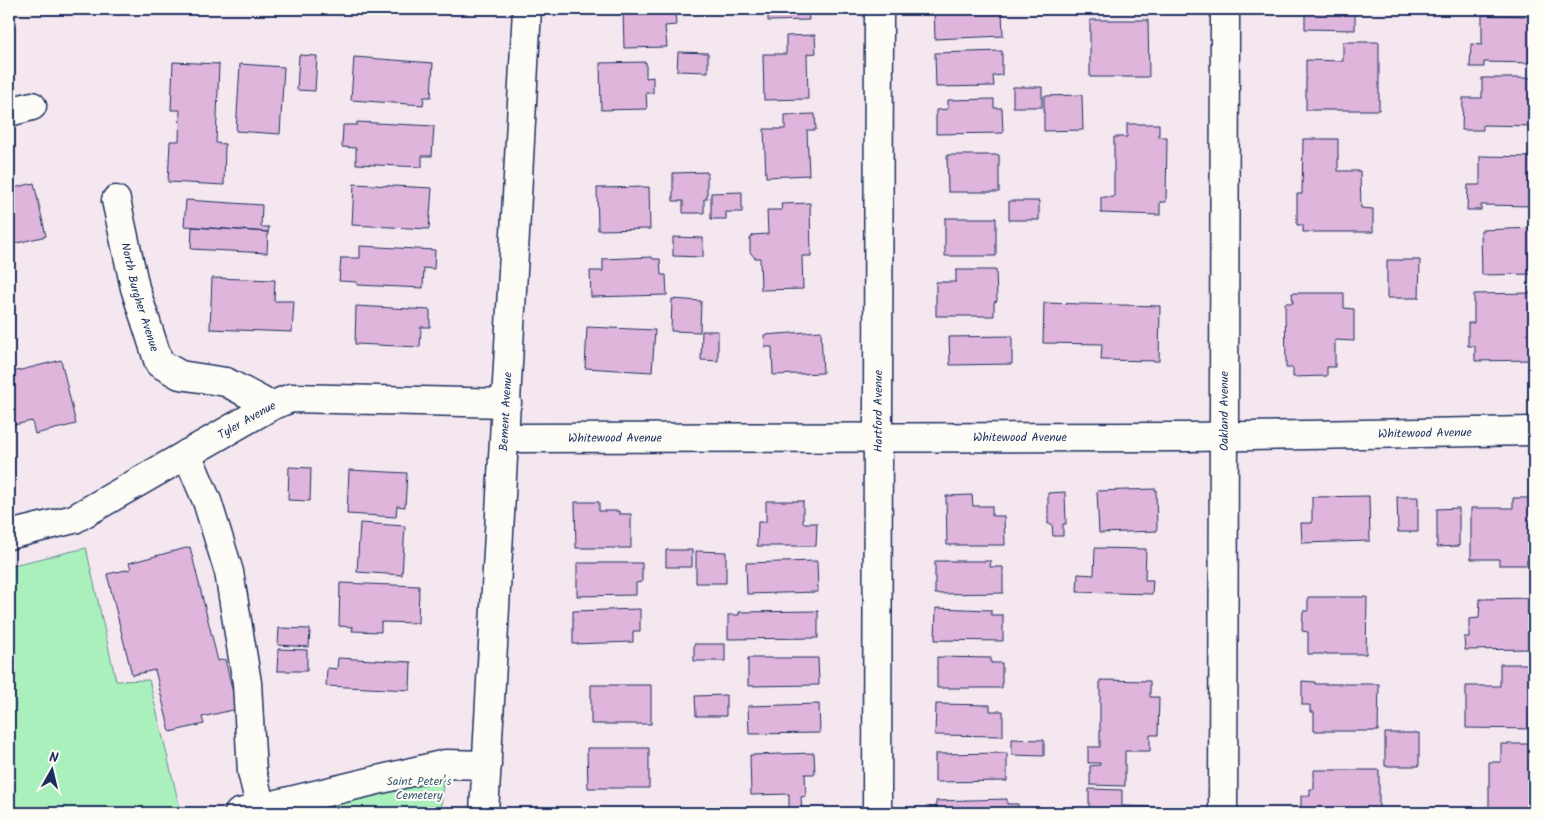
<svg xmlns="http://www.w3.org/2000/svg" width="1543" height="822" font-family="Kalam,sans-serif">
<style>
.green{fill:#aaf0bc;stroke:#62908d}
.building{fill:#dfb5dc;stroke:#1b2f5e}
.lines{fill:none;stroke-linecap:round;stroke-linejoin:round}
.minor-casing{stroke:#1b2f5e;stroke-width:31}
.minor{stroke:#fdfcf7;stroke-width:28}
.labels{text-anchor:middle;stroke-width:4;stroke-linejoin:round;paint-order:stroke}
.street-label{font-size:12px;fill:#1b2f5e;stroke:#fdfcf7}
.park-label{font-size:12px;fill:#3f5f76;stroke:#fdfcf7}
</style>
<rect width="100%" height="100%" fill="#f4e7ef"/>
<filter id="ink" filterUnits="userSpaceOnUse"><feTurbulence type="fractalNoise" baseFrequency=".02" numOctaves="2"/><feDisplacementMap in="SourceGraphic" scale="10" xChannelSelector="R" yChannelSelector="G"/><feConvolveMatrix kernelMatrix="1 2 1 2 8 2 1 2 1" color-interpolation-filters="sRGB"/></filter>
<g filter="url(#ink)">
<path class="green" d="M 86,548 L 116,681 L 149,680 L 181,813 L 9,813 L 9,566 Z
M 444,758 L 441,813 L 222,813 L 279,797 Z"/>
<path class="building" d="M 623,9 L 675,9 L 676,25 L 665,26 L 667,47 L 624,48 Z
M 768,9 L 808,9 L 809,20 L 768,21 Z
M 934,9 L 1002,9 L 1003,36 L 935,39 Z
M 1305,9 L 1355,9 L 1355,30 L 1305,29 Z
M 1482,15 L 1534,16 L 1534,63 L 1484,62 L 1484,67 L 1470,67 L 1471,44 L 1482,45 Z
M 1090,20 L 1148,20 L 1149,77 L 1090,77 Z
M 815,35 L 816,53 L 807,54 L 808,99 L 764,100 L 763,54 L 786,54 L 786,36 Z
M 1343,42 L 1379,42 L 1379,110 L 1306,110 L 1306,60 L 1343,61 Z
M 1002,51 L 1002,75 L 993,76 L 994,86 L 936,87 L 935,53 Z
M 678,52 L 708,53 L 708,72 L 677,71 Z
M 299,55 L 317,56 L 315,91 L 297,90 Z
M 354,57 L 433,63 L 431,97 L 424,97 L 423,105 L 351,100 Z
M 173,62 L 219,64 L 216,143 L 225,144 L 224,185 L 168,182 L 170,141 L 179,141 L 180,110 L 171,110 Z
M 646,62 L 646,78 L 653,77 L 653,93 L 646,93 L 647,109 L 601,110 L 600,63 Z
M 240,64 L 284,67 L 280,134 L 236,131 Z
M 1482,78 L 1534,78 L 1534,126 L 1483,125 L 1483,130 L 1462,130 L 1463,98 L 1482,98 Z
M 1013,87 L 1042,87 L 1042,107 L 1013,107 Z
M 1082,95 L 1083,130 L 1044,131 L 1044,96 Z
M 994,99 L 994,108 L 1002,108 L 1003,133 L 936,134 L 936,110 L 948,109 L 948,100 Z
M 815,114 L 816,130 L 807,130 L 809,175 L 766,177 L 764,129 L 785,129 L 785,115 Z
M 357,122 L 434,126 L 432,156 L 422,156 L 422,167 L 356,164 L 356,148 L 342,147 L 343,125 L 357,125 Z
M 1127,124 L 1159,124 L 1159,137 L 1167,137 L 1166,202 L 1160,202 L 1160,215 L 1101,213 L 1101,197 L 1114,197 L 1114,137 L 1127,137 Z
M 1303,139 L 1338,139 L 1338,171 L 1360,171 L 1361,208 L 1373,209 L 1373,232 L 1303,232 L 1303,225 L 1297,225 L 1297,194 L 1302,194 Z
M 947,155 L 999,155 L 999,192 L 948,192 Z
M 1480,156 L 1534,157 L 1534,206 L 1481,205 L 1481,210 L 1467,210 L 1468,185 L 1480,185 Z
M 707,172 L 707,199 L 704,199 L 704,213 L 683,213 L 683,201 L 673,201 L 673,173 Z
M 34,183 L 46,236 L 9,245 L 9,189 Z
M 354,184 L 432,188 L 429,229 L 352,225 Z
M 649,187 L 650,229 L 598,230 L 597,188 Z
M 742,192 L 742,212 L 726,212 L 726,219 L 711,219 L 711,193 Z
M 186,200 L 262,205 L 261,227 L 269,227 L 268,232 L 184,226 Z
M 1009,201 L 1039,201 L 1039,220 L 1009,220 Z
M 810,203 L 811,256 L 802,256 L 803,289 L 761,290 L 760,258 L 755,258 L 750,252 L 750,239 L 753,235 L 768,234 L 767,210 L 782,210 L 781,204 Z
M 945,218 L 996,218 L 996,256 L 945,256 Z
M 192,227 L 268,232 L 267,253 L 191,249 Z
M 1534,228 L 1534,274 L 1482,275 L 1481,230 Z
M 673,237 L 703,238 L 703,257 L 673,256 Z
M 360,246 L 435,250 L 434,269 L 424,268 L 423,288 L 357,285 L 357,282 L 339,281 L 341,258 L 360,258 Z
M 9,249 L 13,266 L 9,267 Z
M 652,257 L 653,259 L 660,259 L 661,275 L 666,275 L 667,295 L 591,297 L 590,271 L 603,271 L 603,259 Z
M 1387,260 L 1420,260 L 1419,298 L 1387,298 Z
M 956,270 L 996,270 L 997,301 L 994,302 L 994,316 L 936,316 L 936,282 L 956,282 Z
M 212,278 L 275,280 L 274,301 L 294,301 L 292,332 L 210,329 Z
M 1292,293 L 1344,293 L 1344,308 L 1354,309 L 1354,341 L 1335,340 L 1335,367 L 1327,367 L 1327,376 L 1293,377 L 1293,368 L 1286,368 L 1285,303 L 1293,303 Z
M 1534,293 L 1534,360 L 1475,361 L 1475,346 L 1468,346 L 1468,323 L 1474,323 L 1474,294 Z
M 672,299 L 701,301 L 700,332 L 671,331 Z
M 1044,303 L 1160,306 L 1159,361 L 1101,360 L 1102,344 L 1043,343 Z
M 356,306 L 430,310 L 430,327 L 421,327 L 420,347 L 355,344 Z
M 587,327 L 655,330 L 652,372 L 585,368 Z
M 702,331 L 718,331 L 718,361 L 701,360 Z
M 821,331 L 823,373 L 773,375 L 772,347 L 765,347 L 764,335 Z
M 1012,336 L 1012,364 L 950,365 L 949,337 Z
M 61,360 L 76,424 L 35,434 L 32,421 L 9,426 L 9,373 Z
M 289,467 L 311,468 L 310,501 L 288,500 Z
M 349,470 L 407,473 L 405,507 L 397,506 L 396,517 L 347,514 Z
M 1156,489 L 1157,531 L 1099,533 L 1097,491 Z
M 1065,492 L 1066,524 L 1063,524 L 1063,536 L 1053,536 L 1052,524 L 1048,524 L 1048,493 Z
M 972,495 L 973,506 L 992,506 L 992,516 L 1004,516 L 1005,545 L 947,545 L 946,496 Z
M 1369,496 L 1370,541 L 1302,543 L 1301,523 L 1312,523 L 1312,497 Z
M 1397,497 L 1418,497 L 1418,532 L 1398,532 Z
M 1513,498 L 1534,498 L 1534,560 L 1527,560 L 1527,565 L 1499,565 L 1499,559 L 1471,559 L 1471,508 L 1513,508 Z
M 766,501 L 803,501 L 803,523 L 817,523 L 816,546 L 757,546 L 758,522 L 766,522 Z
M 575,502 L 599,502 L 599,511 L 619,511 L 619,514 L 631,514 L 631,548 L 576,548 Z
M 1459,508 L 1459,546 L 1437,547 L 1437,509 Z
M 360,523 L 405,526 L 402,575 L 357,572 Z
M 190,547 L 218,661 L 225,659 L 237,709 L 202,717 L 204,724 L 170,732 L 155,670 L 132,675 L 107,574 L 131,569 L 129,563 Z
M 1095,548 L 1146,549 L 1145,580 L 1153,580 L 1152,594 L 1077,592 L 1078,574 L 1094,575 Z
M 666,550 L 692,550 L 692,567 L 666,567 Z
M 696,551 L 726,552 L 726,583 L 696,583 Z
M 817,561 L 818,592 L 747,594 L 746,563 Z
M 935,561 L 991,561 L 990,567 L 1003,567 L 1003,593 L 935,594 Z
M 577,563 L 642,563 L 642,582 L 636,583 L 636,595 L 577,596 Z
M 340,583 L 419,586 L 418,623 L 381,622 L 381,632 L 352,631 L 353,627 L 339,626 Z
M 1308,597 L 1367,597 L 1366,654 L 1308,654 L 1308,632 L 1302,631 L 1303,611 L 1308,611 Z
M 1534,598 L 1534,649 L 1465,650 L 1464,637 L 1469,637 L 1469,619 L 1479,618 L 1480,599 Z
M 936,608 L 991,610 L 991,615 L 1003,615 L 1003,641 L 935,640 Z
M 640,609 L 640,631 L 633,631 L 633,642 L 573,644 L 573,611 Z
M 818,611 L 818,638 L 728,639 L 728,615 L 739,615 L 739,612 Z
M 279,628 L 310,629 L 309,647 L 278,645 Z
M 694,644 L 725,644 L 725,661 L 694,661 Z
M 278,649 L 307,650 L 307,671 L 277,671 Z
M 937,657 L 991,658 L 991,663 L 1002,663 L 1002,688 L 937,688 Z
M 338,658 L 411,662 L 410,690 L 326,686 L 327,668 L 337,669 Z
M 748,658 L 818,658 L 819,685 L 748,686 Z
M 1500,664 L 1534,664 L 1534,729 L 1466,728 L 1466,686 L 1500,686 Z
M 1100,680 L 1150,681 L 1150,697 L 1159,697 L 1158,735 L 1150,735 L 1150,751 L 1125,751 L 1125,786 L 1090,785 L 1090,766 L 1100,765 L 1100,763 L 1088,763 L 1088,747 L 1100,747 Z
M 1302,681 L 1315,682 L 1315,684 L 1379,684 L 1378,731 L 1314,731 L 1314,712 L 1310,712 L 1310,705 L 1302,705 Z
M 591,685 L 651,685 L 651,724 L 591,724 Z
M 726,695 L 726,716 L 696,716 L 695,696 Z
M 819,704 L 820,733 L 749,734 L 748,706 Z
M 936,704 L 990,705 L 990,711 L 1003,711 L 1003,736 L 935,735 Z
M 1385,733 L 1419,733 L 1419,766 L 1385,766 Z
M 1012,739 L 1044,740 L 1044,756 L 1012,755 Z
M 1501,744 L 1533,744 L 1532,784 L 1534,784 L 1534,799 L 1532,799 L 1532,813 L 1489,813 L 1489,762 L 1501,762 Z
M 587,748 L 649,748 L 649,788 L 588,788 Z
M 814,753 L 815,774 L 805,774 L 806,796 L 801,797 L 802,813 L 750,813 L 750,811 L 789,810 L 789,794 L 751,795 L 750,755 Z
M 1007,753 L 1007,781 L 935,782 L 935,754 Z
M 1314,770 L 1379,770 L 1379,813 L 1301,813 L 1301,796 L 1310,796 L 1310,789 L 1314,789 Z
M 1089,789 L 1122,790 L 1122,806 L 1155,807 L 1155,813 L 1089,813 Z
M 1007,799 L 1007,804 L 1018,804 L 1018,813 L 936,813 L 936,801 Z
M 644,810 L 644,813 L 583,813 L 583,811 Z"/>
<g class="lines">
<g class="minor-casing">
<g id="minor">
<path d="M 9,112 L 32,106"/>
<path id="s1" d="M 116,200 L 135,288 L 159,363 L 180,375 L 226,382 L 271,406"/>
<path id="s2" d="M 505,438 L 1190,437 L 1534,431"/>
<path d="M 187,454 L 207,501 L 229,572 L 247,683 L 252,772 L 261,808"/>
<path id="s3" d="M 9,535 L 74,519 L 271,406 L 291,398 L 507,403"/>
<path d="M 239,813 L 445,764 L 487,765"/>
<path id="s4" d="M 484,813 L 527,9"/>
<path id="s5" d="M 877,813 L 879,9"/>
<path id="s6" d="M 1223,813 L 1225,9"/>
</g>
</g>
<use href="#minor" class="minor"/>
</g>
</g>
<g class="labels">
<g class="street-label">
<text dy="4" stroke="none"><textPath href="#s1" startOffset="100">North Burgher Avenue</textPath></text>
<text dy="4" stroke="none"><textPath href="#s4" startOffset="402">Bement Avenue</textPath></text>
<text dy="4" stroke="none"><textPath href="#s5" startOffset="402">Hartford Avenue</textPath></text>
<text dy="4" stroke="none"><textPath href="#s6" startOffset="402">Oakland Avenue</textPath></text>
<text dy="4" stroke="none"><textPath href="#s3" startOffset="266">Tyler Avenue</textPath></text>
<text dy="4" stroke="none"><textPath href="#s2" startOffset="920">Whitewood Avenue</textPath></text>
<text dy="4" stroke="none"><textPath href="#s2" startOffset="110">Whitewood Avenue</textPath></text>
<text dy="4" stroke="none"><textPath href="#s2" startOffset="515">Whitewood Avenue</textPath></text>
</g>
<g class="park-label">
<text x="419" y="785">Saint Peter’s<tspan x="419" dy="14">Cemetery</tspan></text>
</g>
</g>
<rect width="1543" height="822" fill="none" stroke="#fdfcf7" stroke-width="30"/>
<rect x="15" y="15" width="1513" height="792" fill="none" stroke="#1b2f5e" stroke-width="2" filter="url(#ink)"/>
<g transform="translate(52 770) rotate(8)" stroke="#fdfcf7" stroke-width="4" paint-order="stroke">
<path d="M0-4L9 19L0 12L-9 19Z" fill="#1b2f5e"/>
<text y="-8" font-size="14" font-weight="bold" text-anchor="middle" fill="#1b2f5e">N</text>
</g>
</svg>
